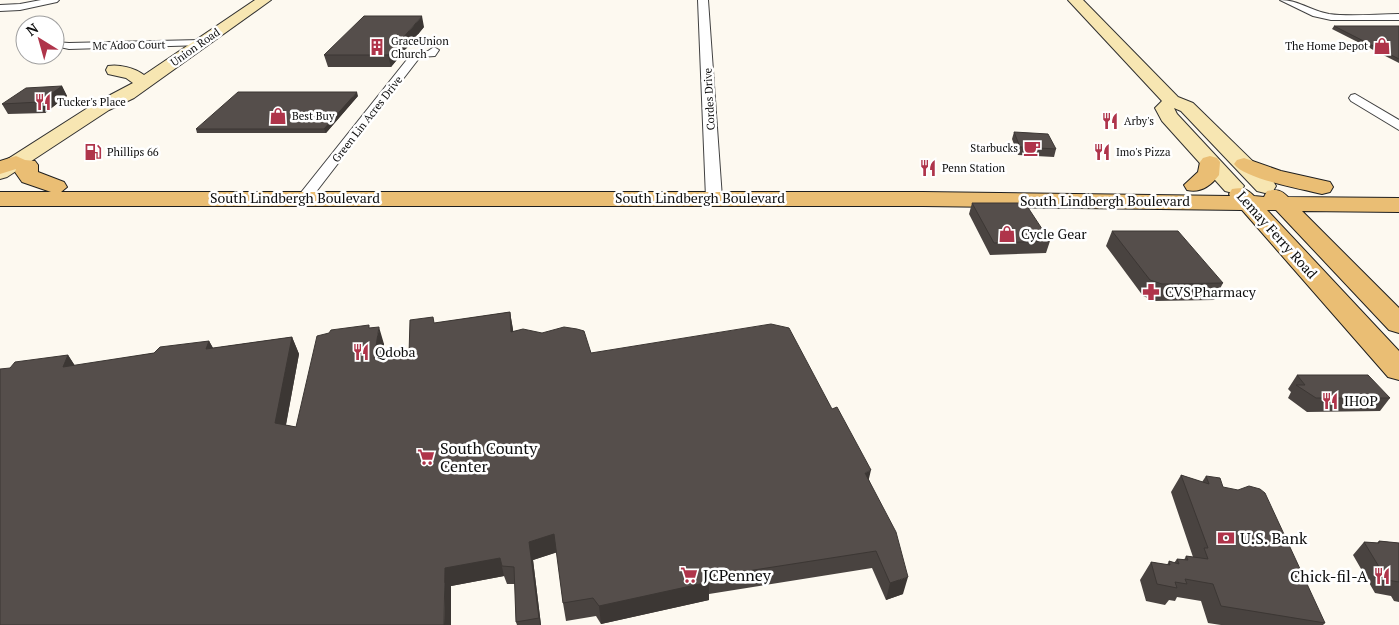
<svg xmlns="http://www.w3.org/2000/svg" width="1399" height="625" font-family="'PT Serif',serif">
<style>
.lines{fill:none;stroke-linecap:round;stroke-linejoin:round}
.street-casing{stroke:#414141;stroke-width:2}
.secondary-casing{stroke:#303030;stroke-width:2}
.primary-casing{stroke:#1f1f1f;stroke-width:2}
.street{fill:#fff;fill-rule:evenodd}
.secondary{fill:#f7e6b2;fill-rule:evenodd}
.primary{fill:#eabe74;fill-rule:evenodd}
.wall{fill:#494340}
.shaded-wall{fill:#3c3734}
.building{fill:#554e4b;stroke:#3c3734}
.labels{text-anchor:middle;stroke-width:5;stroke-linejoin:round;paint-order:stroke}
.far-poi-label{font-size:11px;fill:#0e0e0e;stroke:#fff;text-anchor:start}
.far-street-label{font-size:11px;fill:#0e0e0e;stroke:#fff}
.street-label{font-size:14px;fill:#0e0e0e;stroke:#fff}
.poi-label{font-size:14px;fill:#0e0e0e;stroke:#fff;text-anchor:start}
.near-poi-label{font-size:16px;fill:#0e0e0e;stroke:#fff;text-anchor:start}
</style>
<rect width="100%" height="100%" fill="#fdf9f0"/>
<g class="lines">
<g class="street-casing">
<path id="street" d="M 41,0 L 59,0 L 57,2 L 20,10 L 0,11 L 0,5 L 20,4 Z
M 698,0 L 708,0 L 722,198 L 719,201 L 709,201 L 706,198 Z
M 1280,0 C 1299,0 1311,11 1329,14 C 1351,17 1376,14 1399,14 L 1399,20 L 1331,20 L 1313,16 Z
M 200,40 L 205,43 L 204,45 L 69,49 L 55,46 L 55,42 L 69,43 Z
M 434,47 L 439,50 L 435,56 L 420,57 L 309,201 L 299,201 L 296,198 L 299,195 L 413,52 L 428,51 Z
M 1355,94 L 1399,120 L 1399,130 L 1351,101 L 1349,98 L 1351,95 Z"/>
</g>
<g class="secondary-casing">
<path id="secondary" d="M 255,0 L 271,0 L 134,98 L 109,110 L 7,177 L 0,179 L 0,164 L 97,102 L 133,83 L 126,78 L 108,74 L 106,70 L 108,66 C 119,64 135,68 144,75 Z
M 1068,0 L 1083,0 L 1178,97 L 1193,103 L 1273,181 L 1276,186 L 1273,191 L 1265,193 L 1257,191 L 1181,111 L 1174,108 L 1177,114 L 1244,186 L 1241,191 L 1233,193 L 1225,191 L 1162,121 L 1155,108 L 1162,101 Z"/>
</g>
<g class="primary-casing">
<path id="primary" d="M 16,156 L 25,160 L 35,161 L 38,165 L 38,172 L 64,182 L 67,187 L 61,192 L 923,192 L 1230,196 L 1229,194 L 1232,189 C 1243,187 1247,189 1254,196 L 1264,197 L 1267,191 C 1277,189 1281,190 1288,197 L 1399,198 L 1399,212 L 1302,211 L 1399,308 L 1399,333 L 1389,330 L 1276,210 L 1267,210 L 1399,351 L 1399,380 L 1388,377 L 1242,210 L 923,206 L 0,206 L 0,192 L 51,192 L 22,182 L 15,172 L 16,169 L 0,174 L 0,161 Z
M 1210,156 L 1217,158 L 1220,162 L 1219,175 C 1211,186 1200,193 1187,190 L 1184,185 L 1198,172 L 1200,162 L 1203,158 Z
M 1244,158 L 1281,171 L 1330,182 L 1333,187 L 1330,192 L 1322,194 C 1303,189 1244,179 1234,164 L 1237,160 Z"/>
</g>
<use href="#street" class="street"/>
<use href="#secondary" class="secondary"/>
<use href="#primary" class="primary"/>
</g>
<path class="wall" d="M 1334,26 L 1399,26 L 1399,63 L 1332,29 Z
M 424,27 L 391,67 L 328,67 L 324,55 Z
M 62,86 L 67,96 L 45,113 L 8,114 L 2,104 Z
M 358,96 L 326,133 L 197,133 L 196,129 Z
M 1014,132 L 1056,149 L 1054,157 L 1018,155 L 1012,139 Z
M 972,203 L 1050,241 L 1046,253 L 990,255 L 969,214 Z
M 1112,231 L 1223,283 L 1214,300 L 1155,301 L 1143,296 L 1106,246 Z
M 510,312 L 513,331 L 591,353 L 869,480 L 903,594 L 886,600 L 872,568 L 709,594 L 709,600 L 601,624 L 596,616 L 566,621 L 563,603 L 557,552 L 533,560 L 541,625 L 517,625 L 516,622 L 515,584 L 507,584 L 504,576 L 451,586 L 10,368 L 68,355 L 75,366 L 154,353 L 209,341 L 213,348 L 292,337 L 299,354 L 286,425 L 296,427 L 370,328 L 384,344 L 383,358 L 409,354 L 435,323 Z
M 1297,375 L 1390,398 L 1380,411 L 1307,412 L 1288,398 L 1291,392 L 1288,389 Z
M 1181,475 L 1202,482 L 1206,476 L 1223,487 L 1325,623 L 1323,625 L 1221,625 L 1208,623 L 1201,601 L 1177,597 L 1175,601 L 1169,600 L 1165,605 L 1146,601 L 1140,580 L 1151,562 L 1167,565 L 1169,561 L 1174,563 L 1177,559 L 1184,560 L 1186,556 L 1193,557 L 1171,492 Z
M 1379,541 L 1399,543 L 1399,602 L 1394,601 L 1391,596 L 1375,593 L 1353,555 L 1364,542 L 1377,543 Z"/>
<path class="shaded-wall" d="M 422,16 L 424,27 L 391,67 L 388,55 Z
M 62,86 L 67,96 L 45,113 L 40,102 Z
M 357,92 L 358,96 L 326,133 L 324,129 Z
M 510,312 L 513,329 L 514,349 L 511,332 Z
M 379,327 L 384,344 L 380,376 L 374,359 Z
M 292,337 L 299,354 L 283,440 L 275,423 Z
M 209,341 L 218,357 L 206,349 Z
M 68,355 L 79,372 L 63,367 Z
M 871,470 L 867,487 L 865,473 Z
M 554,534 L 558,552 L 533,560 L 541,625 L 540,625 L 539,618 L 529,542 Z
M 500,558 L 504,576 L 451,586 L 451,625 L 444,625 L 445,568 Z
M 908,577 L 903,594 L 886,600 L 890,583 Z
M 709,582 L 709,600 L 601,624 L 599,606 Z"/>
<path class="building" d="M 364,16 L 422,16 L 388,55 L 324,55 Z
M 1334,26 L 1399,26 L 1399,59 Z
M 62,86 L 40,102 L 2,104 L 26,88 Z
M 238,92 L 357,92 L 324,129 L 196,129 Z
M 1014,132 L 1048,134 L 1056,149 L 1020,147 Z
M 972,203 L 1025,203 L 1050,241 L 994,243 Z
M 1112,231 L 1178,231 L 1223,283 L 1162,284 L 1150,280 Z
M 510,312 L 511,332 L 523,329 L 542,333 L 564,327 L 577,329 L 584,331 L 591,353 L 771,324 L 789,328 L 832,409 L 837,407 L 871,470 L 865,473 L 896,532 L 908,577 L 890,583 L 876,551 L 709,577 L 709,582 L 599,606 L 593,598 L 563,603 L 554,534 L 529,542 L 539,618 L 516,622 L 514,567 L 502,566 L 500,558 L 445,568 L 444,625 L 0,625 L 0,369 L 10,368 L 15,362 L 68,355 L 63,367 L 154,353 L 160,347 L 209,341 L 206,349 L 292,337 L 275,423 L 296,427 L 317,336 L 329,333 L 331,330 L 369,325 L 369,328 L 379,327 L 374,359 L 409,354 L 410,320 L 433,317 L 434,323 Z
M 1297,375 L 1368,375 L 1390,398 L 1316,398 L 1296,385 L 1305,385 Z
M 1181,475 L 1209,484 L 1206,476 L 1220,478 L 1223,487 L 1238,490 L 1249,486 L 1260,489 L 1265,493 L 1325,623 L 1221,606 L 1213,584 L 1185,579 L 1187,584 L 1175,582 L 1177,588 L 1157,584 L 1151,562 L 1170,565 L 1169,561 L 1179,564 L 1177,559 L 1188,560 L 1186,556 L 1208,559 L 1204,548 L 1208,548 Z
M 1379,541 L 1399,543 L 1399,582 L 1387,580 L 1364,542 L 1379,543 Z"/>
<defs>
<g id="shop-bare" transform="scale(1.35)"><path d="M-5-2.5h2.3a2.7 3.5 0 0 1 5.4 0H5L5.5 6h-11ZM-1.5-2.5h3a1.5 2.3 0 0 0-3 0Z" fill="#af344a" stroke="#fff" stroke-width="2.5" paint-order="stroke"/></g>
<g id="building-bare" transform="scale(1.35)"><path d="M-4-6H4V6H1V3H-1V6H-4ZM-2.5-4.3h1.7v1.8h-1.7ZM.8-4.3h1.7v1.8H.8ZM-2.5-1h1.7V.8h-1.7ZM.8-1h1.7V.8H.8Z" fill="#af344a" stroke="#fff" stroke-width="2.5" paint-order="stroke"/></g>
<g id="restaurant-bare" transform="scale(1.35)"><path d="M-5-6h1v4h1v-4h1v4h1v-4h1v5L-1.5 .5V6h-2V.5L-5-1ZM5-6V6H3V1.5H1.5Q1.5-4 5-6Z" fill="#af344a" stroke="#fff" stroke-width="2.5" paint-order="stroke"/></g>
<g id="cafe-bare" transform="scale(1.35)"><path d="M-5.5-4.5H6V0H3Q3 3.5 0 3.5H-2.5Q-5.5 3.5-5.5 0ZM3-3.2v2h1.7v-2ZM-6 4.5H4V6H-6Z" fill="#af344a" stroke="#fff" stroke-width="2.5" paint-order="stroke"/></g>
<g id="fuel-bare" transform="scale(1.35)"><path d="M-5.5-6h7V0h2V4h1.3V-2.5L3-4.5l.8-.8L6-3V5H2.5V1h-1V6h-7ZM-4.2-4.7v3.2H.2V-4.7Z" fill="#af344a" stroke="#fff" stroke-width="2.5" paint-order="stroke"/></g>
<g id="pharmacy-bare" transform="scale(1.35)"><path d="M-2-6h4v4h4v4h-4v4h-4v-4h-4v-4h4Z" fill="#af344a" stroke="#fff" stroke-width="2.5" paint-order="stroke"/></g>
<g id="supermarket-bare" transform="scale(1.35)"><path d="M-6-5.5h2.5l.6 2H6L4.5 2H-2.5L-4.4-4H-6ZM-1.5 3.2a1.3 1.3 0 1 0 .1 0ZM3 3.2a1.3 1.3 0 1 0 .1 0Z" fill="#af344a" stroke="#fff" stroke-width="2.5" paint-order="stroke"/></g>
<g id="bank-bare" transform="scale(1.35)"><path d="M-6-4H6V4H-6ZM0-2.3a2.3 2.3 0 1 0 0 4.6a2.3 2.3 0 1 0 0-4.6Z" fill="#af344a" stroke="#fff" stroke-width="2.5" paint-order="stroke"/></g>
</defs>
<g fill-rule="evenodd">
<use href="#shop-bare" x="1382" y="46"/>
<use href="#building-bare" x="377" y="47"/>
<use href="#restaurant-bare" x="43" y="102"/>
<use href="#shop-bare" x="278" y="116"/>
<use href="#restaurant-bare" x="1110" y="121"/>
<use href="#cafe-bare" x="1032" y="148"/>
<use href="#fuel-bare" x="93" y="152"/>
<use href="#restaurant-bare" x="1102" y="152"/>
<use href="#restaurant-bare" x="928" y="168"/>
<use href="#shop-bare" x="1007" y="234"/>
<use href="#pharmacy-bare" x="1151" y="292"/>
<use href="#restaurant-bare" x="361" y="352"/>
<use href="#restaurant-bare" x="1330" y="401"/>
<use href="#supermarket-bare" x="426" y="457"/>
<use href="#bank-bare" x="1226" y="538"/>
<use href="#supermarket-bare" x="689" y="575"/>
<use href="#restaurant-bare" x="1382" y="576"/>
</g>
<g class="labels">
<g class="far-poi-label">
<text x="391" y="45">GraceUnion<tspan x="391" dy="13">Church</tspan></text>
<text x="1368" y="50" text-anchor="end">The Home Depot</text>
<text x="57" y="106">Tucker's Place</text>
<text x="292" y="120">Best Buy</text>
<text x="1124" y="125">Arby's</text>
<text x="1018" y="152" text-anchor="end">Starbucks</text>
<text x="107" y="156">Phillips 66</text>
<text x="1116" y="156">Imo's Pizza</text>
<text x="942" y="172">Penn Station</text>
</g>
<g class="far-street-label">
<text transform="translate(129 45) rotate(-1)" y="4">Mc Adoo Court</text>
<text transform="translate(195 47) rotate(-35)" y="4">Union Road</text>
<text transform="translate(709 99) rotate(-93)" y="4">Cordes Drive</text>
<text transform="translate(367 119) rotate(-52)" y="4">Green Lin Acres Drive</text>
</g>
<g class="street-label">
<text x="295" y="203">South Lindbergh Boulevard</text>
<text x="700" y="203">South Lindbergh Boulevard</text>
<text x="1105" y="206">South Lindbergh Boulevard</text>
<text transform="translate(1277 235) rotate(48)" y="5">Lemay Ferry Road</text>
</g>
<g class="poi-label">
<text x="1021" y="239">Cycle Gear</text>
<text x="1165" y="297">CVS Pharmacy</text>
<text x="375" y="357">Qdoba</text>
<text x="1344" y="406">IHOP</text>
</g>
<g class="near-poi-label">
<text x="440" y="454">South County<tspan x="440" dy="18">Center</tspan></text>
<text x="1240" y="544">U.S. Bank</text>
<text x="703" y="581">JCPenney</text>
<text x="1368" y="582" text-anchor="end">Chick-fil-A</text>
</g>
</g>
<g transform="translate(40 40) rotate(323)"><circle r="24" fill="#ffffff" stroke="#9f9f9f"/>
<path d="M0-4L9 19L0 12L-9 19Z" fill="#af344a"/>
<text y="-8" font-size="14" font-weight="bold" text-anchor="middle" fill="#0e0e0e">N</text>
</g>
</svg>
